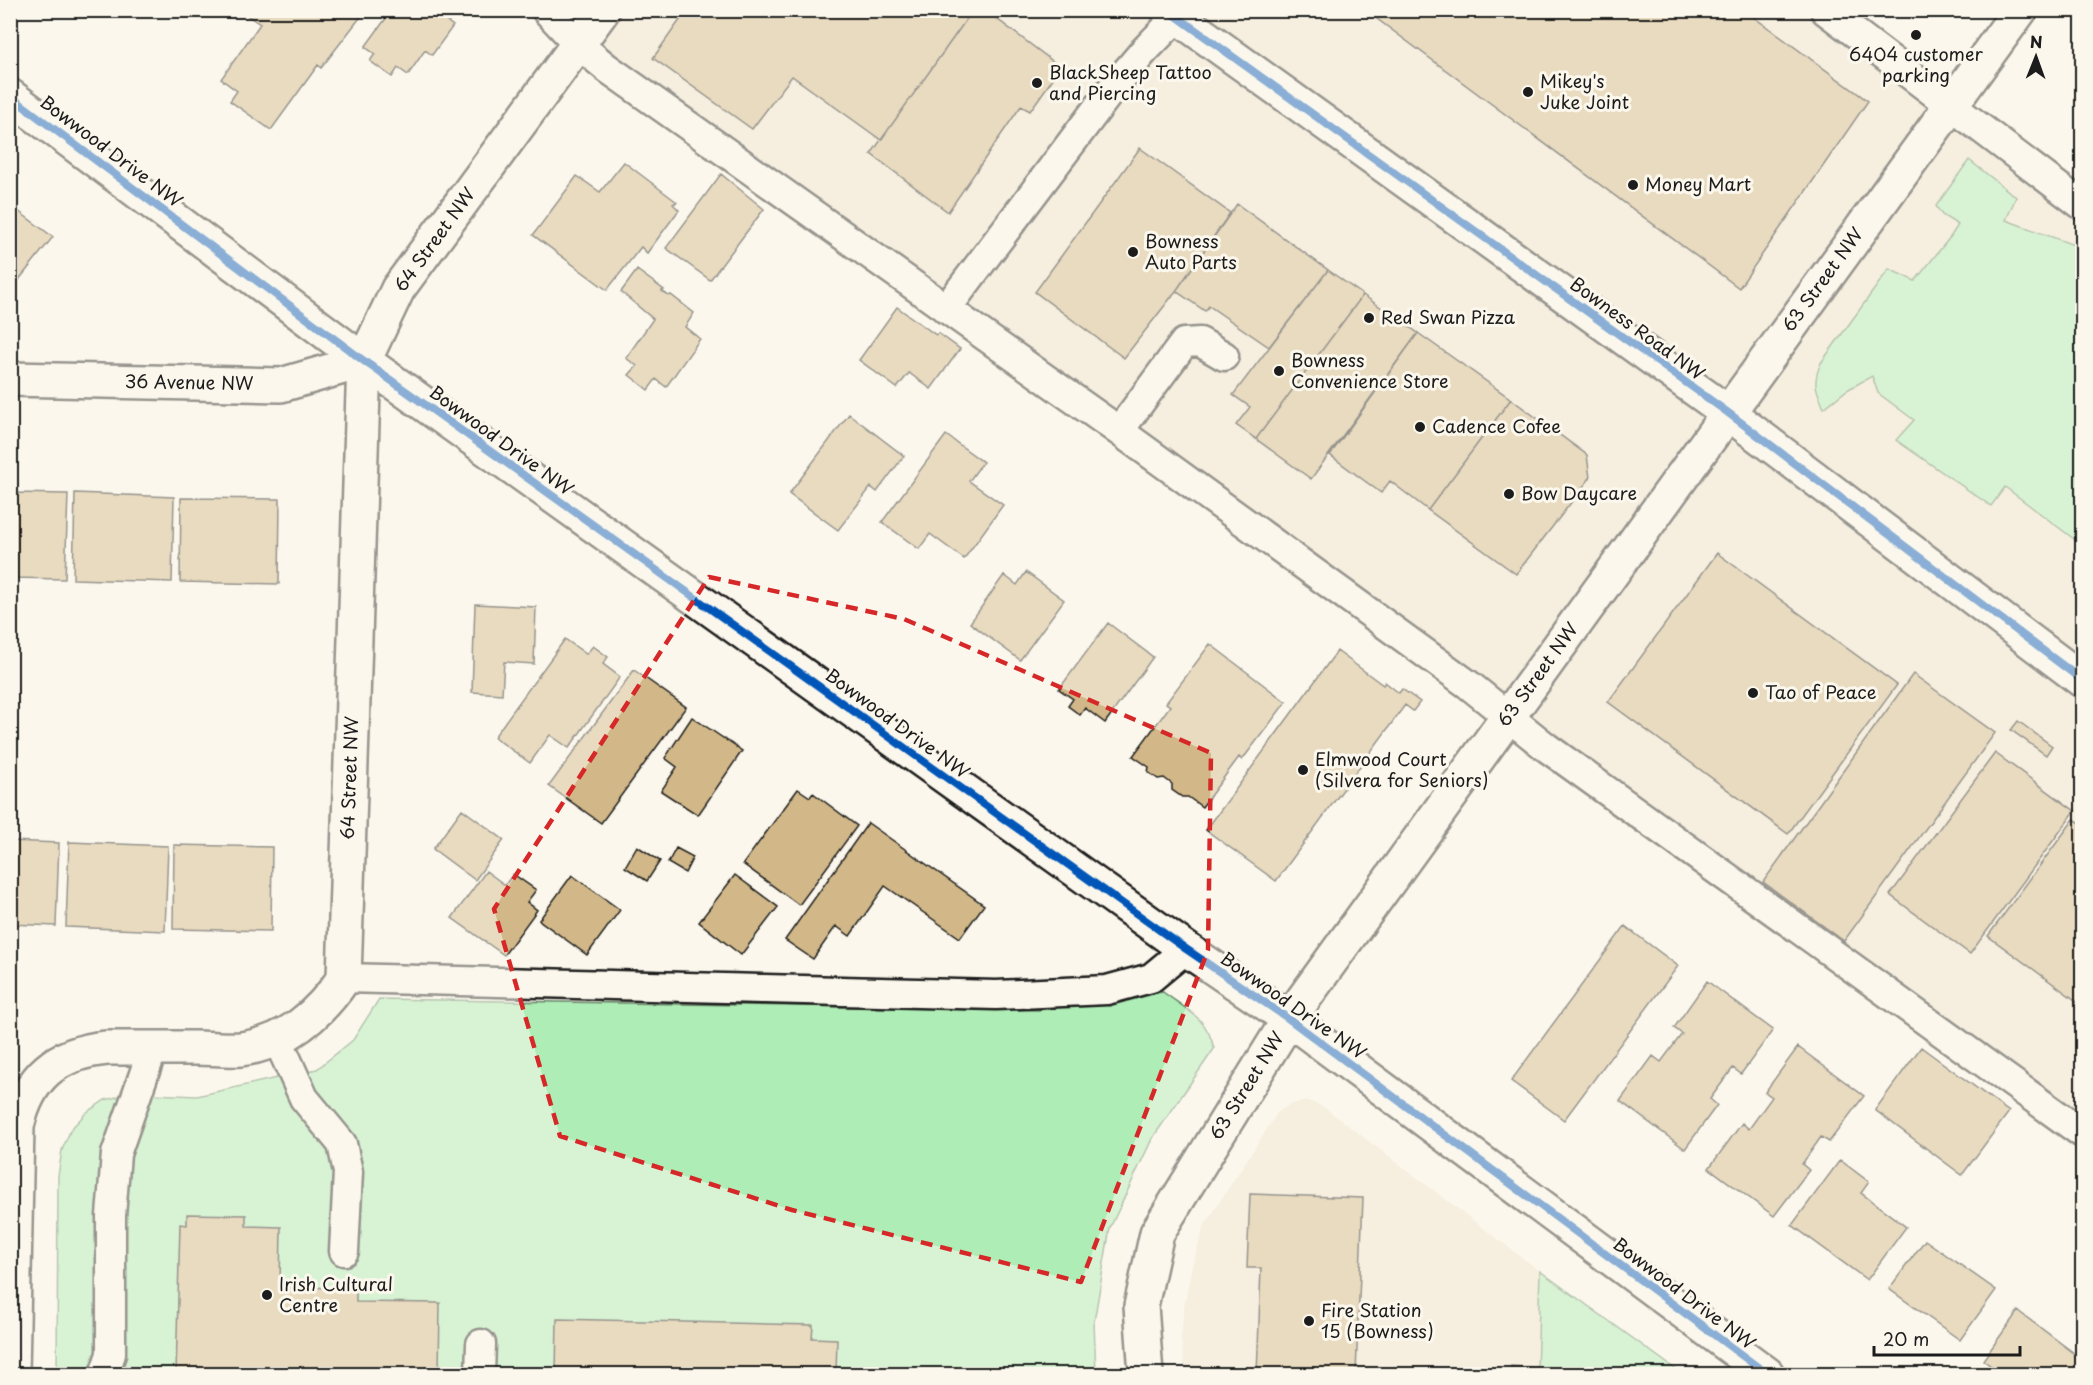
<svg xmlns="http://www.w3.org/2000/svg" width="2093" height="1385" font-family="'Playpen Sans',sans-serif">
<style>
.built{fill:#efe4ce}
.green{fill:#aeedb5;stroke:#658468;stroke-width:1.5}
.building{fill:#d2b888;stroke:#1c1c1c;stroke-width:1.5}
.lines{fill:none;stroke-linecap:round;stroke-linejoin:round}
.lane-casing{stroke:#1c1c1c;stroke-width:33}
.street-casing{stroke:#1c1c1c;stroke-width:38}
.secondary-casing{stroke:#1c1c1c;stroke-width:38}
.lane{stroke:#fbf7ec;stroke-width:28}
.street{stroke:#fbf7ec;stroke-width:33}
.secondary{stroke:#fbf7ec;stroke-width:33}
.cycleway-casing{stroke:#fbf7ec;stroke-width:11}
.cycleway{stroke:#0057b8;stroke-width:8}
.marked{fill:none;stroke:#d62828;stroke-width:4.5;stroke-dasharray:12 8;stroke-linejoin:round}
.poi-dot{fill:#1c1c1c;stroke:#fbf7ec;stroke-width:2}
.labels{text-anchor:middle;stroke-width:6;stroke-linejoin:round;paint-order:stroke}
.poi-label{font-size:18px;fill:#1c1c1c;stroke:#fbf7ec;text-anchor:start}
.street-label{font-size:18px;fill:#1c1c1c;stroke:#fbf7ec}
</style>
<rect width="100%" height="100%" fill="#fbf7ec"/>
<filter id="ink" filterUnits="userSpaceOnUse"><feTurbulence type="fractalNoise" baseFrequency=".0167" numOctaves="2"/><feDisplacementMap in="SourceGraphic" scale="12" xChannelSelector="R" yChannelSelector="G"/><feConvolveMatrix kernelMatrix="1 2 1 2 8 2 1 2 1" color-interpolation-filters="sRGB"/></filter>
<g filter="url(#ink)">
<path class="built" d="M 1825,10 L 2082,205 L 2082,1133 L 546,11 Z
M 1308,1101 L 1324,1107 L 1540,1271 L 1682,1374 L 1185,1374 L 1181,1338 L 1184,1307 L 1191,1269 L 1204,1226 L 1277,1113 L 1290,1104 Z"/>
<path class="green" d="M 1969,160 L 2016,197 L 2006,220 L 2082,248 L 2082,545 L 2005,487 L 1991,506 L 1896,440 L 1914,420 L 1878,393 L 1872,376 L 1847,390 L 1824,408 C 1816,389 1812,383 1821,363 L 1889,269 L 1915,281 L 1951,236 L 1958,225 L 1942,215 L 1936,206 Z
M 1163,992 C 1187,1010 1208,1018 1214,1049 L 1152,1139 L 1110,1228 L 1094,1322 L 1096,1374 L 57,1374 L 58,1176 L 62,1150 L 71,1129 L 86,1113 L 105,1100 L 132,1093 L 197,1096 L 317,1069 L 353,1040 L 379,999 L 1038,1010 Z
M 1540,1271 L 1682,1374 L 1537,1374 Z"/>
<path class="building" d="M 252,10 L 366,10 L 321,68 L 318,65 L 271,130 L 230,101 L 237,91 L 221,79 L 260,24 L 248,16 Z
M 392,10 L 432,10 L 453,26 L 432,55 L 425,50 L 408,75 L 398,68 L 392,77 L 370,61 L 375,54 L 365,47 Z
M 687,10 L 973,10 L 881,140 L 792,76 L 752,129 L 653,58 Z
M 973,10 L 985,10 L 1055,63 L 1053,66 L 1059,70 L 1030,111 L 1021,106 L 948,212 L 871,154 Z
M 1365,10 L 1744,10 L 1868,101 L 1739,288 Z
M 1140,148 L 1230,213 L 1176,291 L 1124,358 L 1035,292 Z
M 624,162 L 677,202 L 673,204 L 679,210 L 647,253 L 641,247 L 607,290 L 533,235 L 577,176 L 600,192 Z
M 721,174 L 764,209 L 710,280 L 666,248 Z
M 1237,204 L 1328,270 L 1269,347 L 1209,306 L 1205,311 L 1176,291 Z
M 10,205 L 53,237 L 10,291 Z
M 637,270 L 664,290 L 662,291 L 669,296 L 671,295 L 694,313 L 685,327 L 700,339 L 666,387 L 656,379 L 648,390 L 629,375 L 637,366 L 626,358 L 653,319 L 621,292 Z
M 1328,270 L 1363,295 L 1256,439 L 1236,425 L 1250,407 L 1233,395 Z
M 1363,295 L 1418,333 L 1311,479 L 1256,439 Z
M 897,307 L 936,335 L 938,333 L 960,349 L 931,389 L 909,373 L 897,388 L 859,360 Z
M 1418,333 L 1511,399 L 1428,510 L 1390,481 L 1381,493 L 1330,455 Z
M 1511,399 L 1587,455 L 1590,478 L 1516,574 L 1428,510 Z
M 849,414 L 904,456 L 877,492 L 871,487 L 838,530 L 789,494 Z
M 946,435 L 983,462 L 969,481 L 1003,505 L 964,559 L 930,534 L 919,549 L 882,522 Z
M 10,493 L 68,494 L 65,579 L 10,578 Z
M 75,493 L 174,497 L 172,582 L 73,579 Z
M 181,498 L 280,499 L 279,584 L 180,582 Z
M 1717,553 L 1897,685 L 1788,834 L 1608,702 Z
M 1026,572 L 1064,600 L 1020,660 L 970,623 L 1004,575 L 1017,585 Z
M 475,604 L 536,607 L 534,664 L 504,662 L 502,694 L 472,692 Z
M 1108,623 L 1153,657 L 1105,723 L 1085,708 L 1080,715 L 1068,706 L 1073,699 L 1059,689 Z
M 565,639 L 586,654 L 593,646 L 608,657 L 603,664 L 620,677 L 569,748 L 550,735 L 530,763 L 494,737 Z
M 1210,644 L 1286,702 L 1242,760 L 1239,757 L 1202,807 L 1188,797 L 1182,797 L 1172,790 L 1172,784 L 1164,778 L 1158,779 L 1148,772 L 1149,767 L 1133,756 L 1170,706 L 1166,703 Z
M 1337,651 L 1383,685 L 1385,682 L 1399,693 L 1402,689 L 1420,702 L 1413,711 L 1405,705 L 1276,881 L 1206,830 Z
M 634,670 L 686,707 L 601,823 L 549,786 Z
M 1913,674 L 1995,733 L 1844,941 L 1763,882 Z
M 692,717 L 742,751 L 698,815 L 661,791 L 677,767 L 665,758 Z
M 2018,721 L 2052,746 L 2046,755 L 2011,730 Z
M 1995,753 L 2075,811 L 1970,954 L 1890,895 Z
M 798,789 L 810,797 L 813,793 L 857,826 L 799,905 L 743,864 Z
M 462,809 L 504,840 L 475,880 L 433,849 Z
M 2074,819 L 2082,824 L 2082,1005 L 1988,936 Z
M 868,823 L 984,905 L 960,938 L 885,886 L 850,936 L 836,926 L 813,959 L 785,940 Z
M 10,841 L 59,843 L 56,926 L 10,924 Z
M 69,842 L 168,846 L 165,931 L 66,927 Z
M 174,845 L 272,847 L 271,931 L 173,929 Z
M 637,846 L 660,861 L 647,881 L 625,867 Z
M 676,848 L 693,857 L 685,873 L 668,863 Z
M 486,871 L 505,885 L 513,874 L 536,890 L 527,902 L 537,910 L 504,955 L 452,918 Z
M 572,875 L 620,910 L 587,955 L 539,920 Z
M 735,875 L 778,907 L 741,955 L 699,922 Z
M 1625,926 L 1678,966 L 1564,1120 L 1511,1081 Z
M 1707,981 L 1773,1030 L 1741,1074 L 1733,1068 L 1710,1099 L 1717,1105 L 1685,1149 L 1620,1101 L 1653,1056 L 1661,1062 L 1682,1034 L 1674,1028 Z
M 1798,1047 L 1864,1096 L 1829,1142 L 1821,1137 L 1802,1164 L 1809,1170 L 1774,1216 L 1709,1168 L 1742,1123 L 1749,1129 L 1772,1097 L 1765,1092 Z
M 1921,1047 L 2009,1112 L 1962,1175 L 1875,1110 Z
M 1840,1160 L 1869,1182 L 1861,1193 L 1906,1227 L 1867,1280 L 1792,1225 Z
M 1250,1194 L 1363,1198 L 1356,1374 L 1257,1374 L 1261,1268 L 1247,1268 Z
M 187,1214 L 246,1215 L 246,1226 L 281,1227 L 280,1287 L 356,1288 L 356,1302 L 440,1303 L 439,1374 L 176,1374 L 180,1224 L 187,1225 Z
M 1925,1240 L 1996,1290 L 1960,1340 L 1889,1289 Z
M 2018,1311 L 2082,1359 L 2082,1371 L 2080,1374 L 2002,1374 L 1983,1360 Z
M 557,1319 L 813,1325 L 812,1338 L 837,1339 L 836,1374 L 556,1374 Z
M 1511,1366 L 1540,1368 L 1540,1374 L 1511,1374 Z"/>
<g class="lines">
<g class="lane-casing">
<path id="lane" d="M 546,10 L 579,45 L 607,68 L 1119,431 L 1469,685 L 1546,747 L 2082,1133
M 1825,10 L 2082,205
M 946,309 L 1115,85 L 1144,51 L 1177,17
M 1119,431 L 1184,343 L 1200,342 L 1224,356
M 344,978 L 996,995 L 1107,990 L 1151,978 L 1186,949
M 277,1038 L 304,1098 L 342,1144 L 348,1172 L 344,1251
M 104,1374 L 111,1354 L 111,1216 L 116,1154 L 153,1048
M 480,1374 L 481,1344"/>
</g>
<g class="street-casing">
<path id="street" d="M 10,96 L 364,361 L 1186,949 L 1289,1019 L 1767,1374
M 10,379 L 281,385 L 364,361
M 12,1374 L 17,1126 C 29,1076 56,1053 107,1048 C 136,1048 165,1048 195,1048 C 210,1048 226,1050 241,1049 C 287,1043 319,1015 344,978 L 364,361 L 398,289 L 603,10
M 1146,1374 L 1141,1306 L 1157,1233 L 1289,1019 L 2020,10"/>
</g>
<g class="secondary-casing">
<path id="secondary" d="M 1168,10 L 1727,412 L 2082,680"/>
</g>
<use href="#lane" class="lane"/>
<use href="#street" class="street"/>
<use href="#secondary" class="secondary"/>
<g class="cycleway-casing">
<path id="cycleway" d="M 1168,10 L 1727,412 L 2082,680
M 10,96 L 364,361 L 1186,949 L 1289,1019 L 1767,1374"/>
</g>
<use href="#cycleway" class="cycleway"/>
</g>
</g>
<path d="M0 0H2093V1385H0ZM 709,577 L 904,619 L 1211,753 L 1208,950 L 1081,1282 L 792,1210 L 560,1136 L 494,909 Z" fill="#fbf7ec" fill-opacity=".55" fill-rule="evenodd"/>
<path class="marked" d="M 709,577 L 904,619 L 1211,753 L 1208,950 L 1081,1282 L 792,1210 L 560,1136 L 494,909 Z"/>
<g class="poi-dot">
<circle cx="1916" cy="35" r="6"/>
<circle cx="1037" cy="83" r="6"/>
<circle cx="1528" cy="92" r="6"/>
<circle cx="1633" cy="185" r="6"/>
<circle cx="1133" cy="252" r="6"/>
<circle cx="1369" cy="318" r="6"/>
<circle cx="1279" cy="371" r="6"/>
<circle cx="1420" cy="427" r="6"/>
<circle cx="1509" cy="494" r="6"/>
<circle cx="1753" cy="693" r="6"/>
<circle cx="1303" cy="770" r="6"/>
<circle cx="267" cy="1295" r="6"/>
<circle cx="1309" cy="1321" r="6"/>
</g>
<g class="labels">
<g class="poi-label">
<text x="1916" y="61" text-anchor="middle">6404 customer<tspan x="1916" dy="21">parking</tspan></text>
<text x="1049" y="79">BlackSheep Tattoo<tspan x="1049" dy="21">and Piercing</tspan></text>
<text x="1540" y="88">Mikey's<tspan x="1540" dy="21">Juke Joint</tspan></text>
<text x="1645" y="191">Money Mart</text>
<text x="1145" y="248">Bowness<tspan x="1145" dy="21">Auto Parts</tspan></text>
<text x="1381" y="324">Red Swan Pizza</text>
<text x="1291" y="367">Bowness<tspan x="1291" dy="21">Convenience Store</tspan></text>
<text x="1432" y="433">Cadence Cofee</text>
<text x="1521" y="500">Bow Daycare</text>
<text x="1765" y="699">Tao of Peace</text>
<text x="1315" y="766">Elmwood Court<tspan x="1315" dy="21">(Silvera for Seniors)</tspan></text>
<text x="279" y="1291">Irish Cultural<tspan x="279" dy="21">Centre</tspan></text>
<text x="1321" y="1317">Fire Station<tspan x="1321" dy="21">15 (Bowness)</tspan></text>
</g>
<g class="street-label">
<text transform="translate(111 152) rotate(37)" y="6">Bowwood Drive NW</text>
<text transform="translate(435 240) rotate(-54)" y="6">64 Street NW</text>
<text transform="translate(1823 280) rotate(-54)" y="6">63 Street NW</text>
<text transform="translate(1637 329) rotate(36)" y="6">Bowness Road NW</text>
<text transform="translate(189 383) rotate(1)" y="6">36 Avenue NW</text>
<text transform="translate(501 441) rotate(36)" y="6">Bowwood Drive NW</text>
<text transform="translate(1538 675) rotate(-54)" y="6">63 Street NW</text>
<text transform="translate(897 724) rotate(36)" y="6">Bowwood Drive NW</text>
<text transform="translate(350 778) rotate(-88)" y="6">64 Street NW</text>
<text transform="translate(1293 1006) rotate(35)" y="6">Bowwood Drive NW</text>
<text transform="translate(1247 1086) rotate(-58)" y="6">63 Street NW</text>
<text transform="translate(1684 1294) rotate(37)" y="6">Bowwood Drive NW</text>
</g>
</g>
<rect width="2093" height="1385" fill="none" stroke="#fbf7ec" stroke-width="36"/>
<rect x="18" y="18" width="2057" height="1349" fill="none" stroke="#1c1c1c" stroke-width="2" filter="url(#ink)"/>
<g transform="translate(2036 57) rotate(1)" stroke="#fbf7ec" stroke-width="4.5" paint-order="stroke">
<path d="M0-4.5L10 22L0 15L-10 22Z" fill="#1c1c1c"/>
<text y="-9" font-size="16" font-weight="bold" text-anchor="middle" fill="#1c1c1c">N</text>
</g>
<path d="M1874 1346v9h146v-9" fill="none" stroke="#1c1c1c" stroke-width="3"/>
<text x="1883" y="1346" font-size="18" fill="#1c1c1c" stroke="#fbf7ec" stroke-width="4.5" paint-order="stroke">20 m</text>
</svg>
